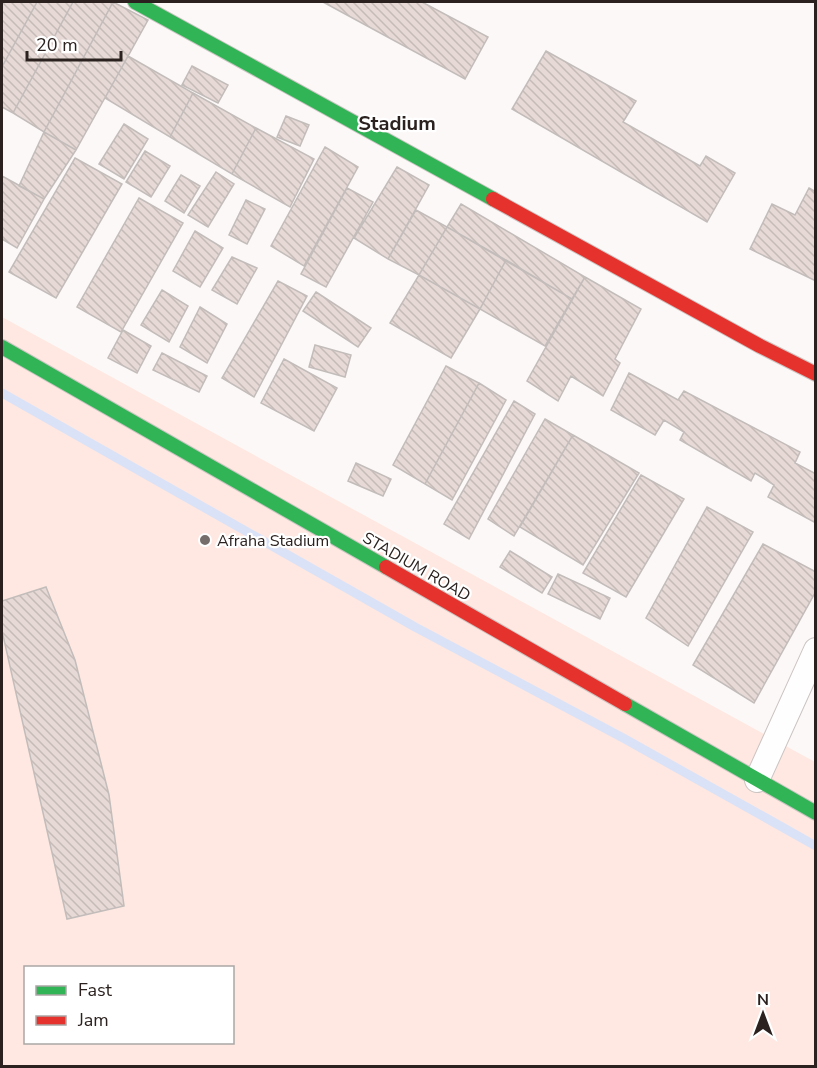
<svg xmlns="http://www.w3.org/2000/svg" width="817" height="1068" font-family="'Nunito Sans',sans-serif">
<style>
.park{fill:#fee8e1;fill-rule:evenodd}
.lines{fill:none;stroke-linecap:round;stroke-linejoin:round}
.stream{stroke:#dae2f8;stroke-width:9}
.building{fill:url(#building-back-hatch);stroke:#c2bcba;stroke-width:1.5}
.street-casing{stroke:#cac4c2;stroke-width:26}
.fast-casing{stroke:#cac4c2;stroke-width:16}
.jam-casing{stroke:#cac4c2;stroke-width:16}
.street{stroke:#fffefe;stroke-width:24}
.fast{stroke:#30b455;stroke-width:14}
.jam{stroke:#e5322d;stroke-width:14}
.poi-dot{fill:#746d6b;stroke:#fff;stroke-width:2}
.labels{text-anchor:middle;stroke-width:4.5;stroke-linejoin:round;paint-order:stroke}
.poi-label{font-size:16px;fill:#2b221f;stroke:#fff;text-anchor:start}
.street-label{font-size:16px;fill:#2b221f;stroke:#fff}
.quarter-label{font-size:20px;font-weight:bold;fill:#2b221f;stroke:#fff}
</style>
<defs>
<pattern id="building-back-hatch" width="6" height="6" patternUnits="userSpaceOnUse" patternTransform="scale(1.5)"><rect width="6" height="6" fill="#e7dad6"/><path d="M-1 5l2 2M0 0l6 6M5-1l2 2" fill="none" stroke="#c6bbb7"/></pattern>
</defs>
<rect width="100%" height="100%" fill="#fcf8f7"/>
<path class="park" d="M 2,317 L 815,762 L 815,1066 L 2,1066 ZM 26,968 L 232,968 L 232,1042 L 26,1042 Z"/>
<g class="lines">
<path class="stream" d="M 2,393 L 415,627 L 625,739 L 816,846"/>
</g>
<path class="building" d="M 2,2 L 37,2 L 2,67 Z
M 37,2 L 73,2 L 13,113 L 2,107 L 2,67 Z
M 73,2 L 113,2 L 44,132 L 13,113 Z
M 113,2 L 148,20 L 76,150 L 44,132 Z
M 323,2 L 422,2 L 488,37 L 465,79 Z
M 546,51 L 636,101 L 623,122 L 700,166 L 706,156 L 735,173 L 707,222 L 512,109 Z
M 128,56 L 193,93 L 170,137 L 105,98 Z
M 192,66 L 228,85 L 218,103 L 182,85 Z
M 193,93 L 256,128 L 232,174 L 170,137 Z
M 286,116 L 309,125 L 300,146 L 277,137 Z
M 124,124 L 148,139 L 124,179 L 99,164 Z
M 256,128 L 314,159 L 290,207 L 232,174 Z
M 44,132 L 76,150 L 44,199 L 19,186 Z
M 325,147 L 358,167 L 304,266 L 271,246 Z
M 145,151 L 170,166 L 151,197 L 126,182 Z
M 75,158 L 122,184 L 56,298 L 9,272 Z
M 397,167 L 429,185 L 388,259 L 354,238 Z
M 216,172 L 234,184 L 208,227 L 188,215 Z
M 181,175 L 200,186 L 184,213 L 165,201 Z
M 2,176 L 44,199 L 17,248 L 2,239 Z
M 347,188 L 373,202 L 326,287 L 301,274 Z
M 809,188 L 816,192 L 816,281 L 750,249 L 772,204 L 795,215 Z
M 139,198 L 183,223 L 121,332 L 77,307 Z
M 246,200 L 265,209 L 247,244 L 229,235 Z
M 461,204 L 585,277 L 572,299 L 447,227 Z
M 416,210 L 447,227 L 419,275 L 388,259 Z
M 447,227 L 506,260 L 480,309 L 419,275 Z
M 195,231 L 223,248 L 200,287 L 173,271 Z
M 232,257 L 257,268 L 237,304 L 212,290 Z
M 506,260 L 572,299 L 545,346 L 480,309 Z
M 419,275 L 480,309 L 451,358 L 390,323 Z
M 585,277 L 641,309 L 615,359 L 620,363 L 603,396 L 571,376 L 558,401 L 527,381 Z
M 278,281 L 307,296 L 254,397 L 222,378 Z
M 162,290 L 188,306 L 169,342 L 141,325 Z
M 316,292 L 371,328 L 358,347 L 303,311 Z
M 200,307 L 227,324 L 207,363 L 180,347 Z
M 123,330 L 151,346 L 137,373 L 108,358 Z
M 315,345 L 351,355 L 345,377 L 309,367 Z
M 162,353 L 207,376 L 199,392 L 153,370 Z
M 284,359 L 337,388 L 314,431 L 261,403 Z
M 446,366 L 479,383 L 425,484 L 393,465 Z
M 629,373 L 678,400 L 684,391 L 800,452 L 795,463 L 816,474 L 816,518 L 814,522 L 768,497 L 774,485 L 755,473 L 751,481 L 680,440 L 684,432 L 664,420 L 655,435 L 611,410 Z
M 479,383 L 506,400 L 452,500 L 425,484 Z
M 514,401 L 535,414 L 469,539 L 444,524 Z
M 545,419 L 573,435 L 514,536 L 488,519 Z
M 573,435 L 639,473 L 583,565 L 520,527 Z
M 356,463 L 391,479 L 383,496 L 348,481 Z
M 641,475 L 684,499 L 626,597 L 583,573 Z
M 707,507 L 753,532 L 688,646 L 646,618 Z
M 763,544 L 816,572 L 816,591 L 754,703 L 693,665 Z
M 510,551 L 552,577 L 542,593 L 500,567 Z
M 558,574 L 610,598 L 600,619 L 548,594 Z
M 46,587 L 75,660 L 109,795 L 124,906 L 67,919 L 2,631 L 2,601 Z"/>
<g class="lines">
<g class="street-casing">
<path id="street" d="M 757,780 L 816,650"/>
</g>
<g class="fast-casing">
<path id="fast" d="M 135,2 L 493,199
M 2,347 L 386,567
M 625,704 L 816,813"/>
</g>
<g class="jam-casing">
<path id="jam" d="M 493,199 L 760,346 L 816,374
M 386,567 L 625,704"/>
</g>
<use href="#street" class="street"/>
<use href="#fast" class="fast"/>
<use href="#jam" class="jam"/>
</g>
<circle class="poi-dot" cx="205" cy="540" r="6"/>
<g class="labels">
<g class="poi-label">
<text x="217" y="546">Afraha Stadium</text>
</g>
<g class="street-label">
<text transform="translate(417 566) rotate(30)" y="6">STADIUM ROAD</text>
</g>
<g class="quarter-label">
<text x="397" y="130">Stadium</text>
</g>
</g>
<rect width="817" height="1068" fill="none" stroke="#2b221f" stroke-width="6"/>
<rect x="24" y="966" width="210" height="78" fill="#ffffff" stroke="#aaa7a5" stroke-width="1.5"/>
<rect x="36" y="986" width="30" height="9" fill="#30b455" stroke="#aaa7a5" stroke-width="1.5"/>
<text x="78" y="996" font-size="18" fill="#2b221f">Fast</text>
<rect x="36" y="1016" width="30" height="9" fill="#e5322d" stroke="#aaa7a5" stroke-width="1.5"/>
<text x="78" y="1026" font-size="18" fill="#2b221f">Jam</text>
<g transform="translate(763 1014)" stroke="#ffffff" stroke-width="4.5" paint-order="stroke">
<path d="M0-4.5L10 22L0 15L-10 22Z" fill="#2b221f"/>
<text y="-9" font-size="16" font-weight="bold" text-anchor="middle" fill="#2b221f">N</text>
</g>
<path d="M27 51v9h94v-9" fill="none" stroke="#2b221f" stroke-width="3"/>
<text x="36" y="51" font-size="18" fill="#2b221f" stroke="#ffffff" stroke-width="4.5" paint-order="stroke">20 m</text>
</svg>
